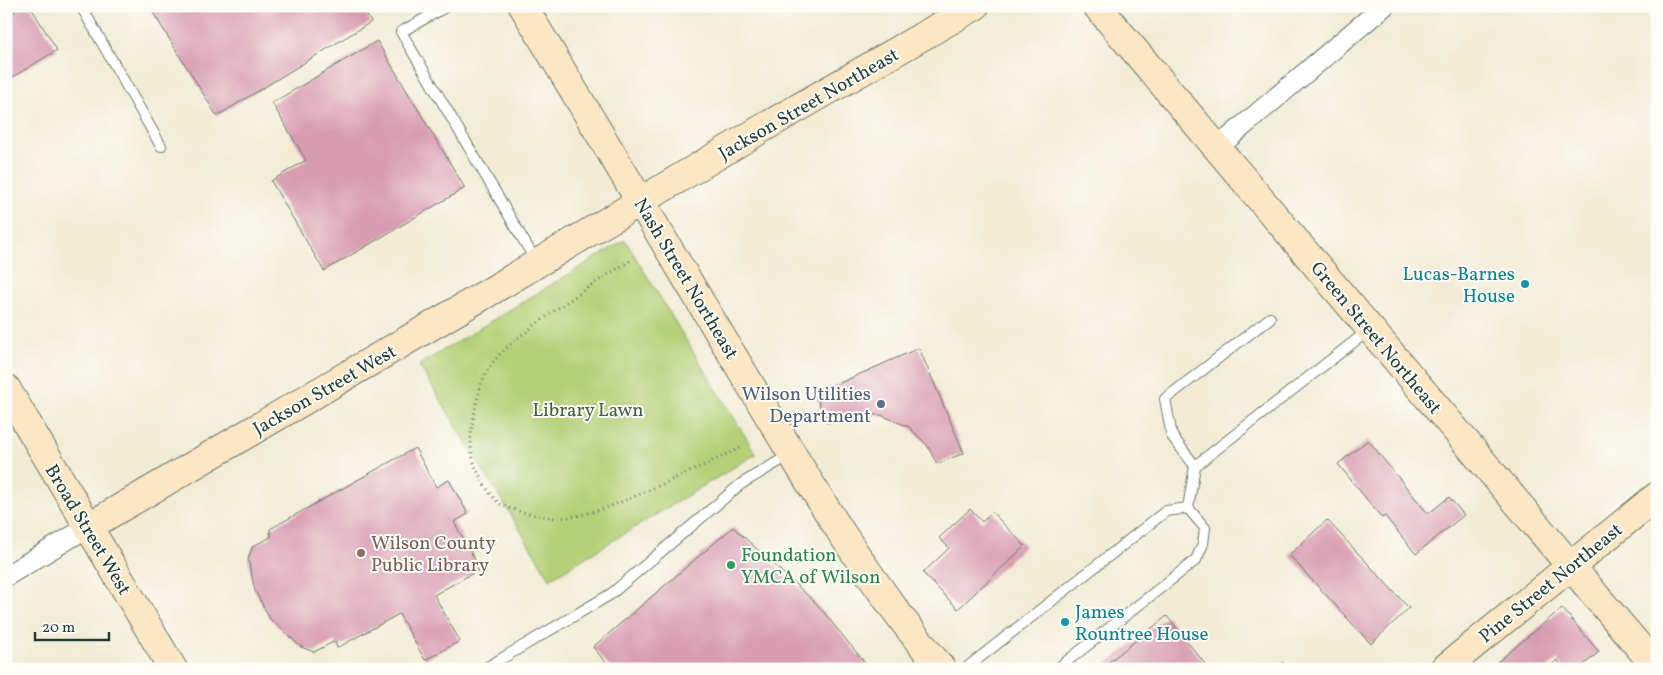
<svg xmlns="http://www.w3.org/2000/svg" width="1663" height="675" font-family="Vollkorn,serif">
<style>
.green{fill:#b4d077;stroke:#6a8656}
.building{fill:#d89cb1}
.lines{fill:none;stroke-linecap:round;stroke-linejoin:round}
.lane-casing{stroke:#697a6c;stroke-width:12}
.street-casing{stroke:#697a6c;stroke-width:22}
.secondary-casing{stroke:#697a6c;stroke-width:30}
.path{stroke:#697a6c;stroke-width:3;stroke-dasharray:1 4;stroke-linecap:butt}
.lane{stroke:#fff;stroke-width:10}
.street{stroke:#fff;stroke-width:20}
.secondary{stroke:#fce6c4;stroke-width:28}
.culture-dot{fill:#0f9aa8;stroke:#fdfcf7;stroke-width:2}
.service-dot{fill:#5c6f8a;stroke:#fdfcf7;stroke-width:2}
.education-dot{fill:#8d6e63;stroke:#fdfcf7;stroke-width:2}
.leisure-dot{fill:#2e9e5b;stroke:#fdfcf7;stroke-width:2}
.labels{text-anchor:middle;stroke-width:4;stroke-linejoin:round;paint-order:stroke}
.street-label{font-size:19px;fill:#1f3d34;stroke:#fdfcf7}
.culture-label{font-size:19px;fill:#0d838f;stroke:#fdfcf7;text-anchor:end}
.service-label{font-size:19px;fill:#4e5e75;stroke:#fdfcf7;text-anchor:end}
.park-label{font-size:19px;fill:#446245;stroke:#fdfcf7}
.education-label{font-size:19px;fill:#785e54;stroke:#fdfcf7;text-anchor:start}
.leisure-label{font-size:19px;fill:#27864d;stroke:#fdfcf7;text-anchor:start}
</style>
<rect width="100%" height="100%" fill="#fdfcf7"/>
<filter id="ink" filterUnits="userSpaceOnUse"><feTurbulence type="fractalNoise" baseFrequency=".02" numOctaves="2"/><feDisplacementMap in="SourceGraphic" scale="10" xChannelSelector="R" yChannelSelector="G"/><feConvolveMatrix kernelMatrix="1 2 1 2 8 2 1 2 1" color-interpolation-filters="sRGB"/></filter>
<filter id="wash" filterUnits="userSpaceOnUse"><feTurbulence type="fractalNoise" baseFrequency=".0096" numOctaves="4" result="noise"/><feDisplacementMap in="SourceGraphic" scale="20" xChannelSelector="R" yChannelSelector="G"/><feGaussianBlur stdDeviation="1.12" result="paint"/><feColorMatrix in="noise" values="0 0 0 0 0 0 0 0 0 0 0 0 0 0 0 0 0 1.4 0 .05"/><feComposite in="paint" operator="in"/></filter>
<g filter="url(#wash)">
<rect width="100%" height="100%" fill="#f2ecd5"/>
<path class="green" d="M 625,240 L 756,454 L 550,579 L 419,365 Z"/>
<g id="blocks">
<path class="building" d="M 22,6 L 30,6 L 57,50 L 6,81 L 6,16 Z
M 160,6 L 361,6 L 371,22 L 217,116 L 152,11 Z
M 377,41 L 465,188 L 324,271 L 271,181 L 306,160 L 272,103 Z
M 919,348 L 964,453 L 937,464 L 927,445 L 909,427 L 881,415 L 854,414 L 827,423 L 815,394 Z
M 1368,440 L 1428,514 L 1449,497 L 1464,515 L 1416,554 L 1385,516 L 1382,518 L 1338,464 Z
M 415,448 L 436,487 L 449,480 L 468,514 L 454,522 L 480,569 L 434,595 L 460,641 L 425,660 L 399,614 L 337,648 L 335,641 L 314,652 L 301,647 L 270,619 L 255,591 L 248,559 L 253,546 L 271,537 L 270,529 Z
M 970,509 L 982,522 L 992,512 L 1025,546 L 958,609 L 923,573 L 949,548 L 939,538 Z
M 1327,520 L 1409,608 L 1371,644 L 1289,555 Z
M 733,527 L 816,603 L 870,669 L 611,669 L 593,647 Z
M 1562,608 L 1599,652 L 1579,669 L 1564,669 L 1557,660 L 1547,669 L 1489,669 Z
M 1167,616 L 1209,669 L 1100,669 Z
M 1283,662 L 1288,669 L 1275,669 Z"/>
</g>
</g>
<g filter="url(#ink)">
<use href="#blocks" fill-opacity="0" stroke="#697a6c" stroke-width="1"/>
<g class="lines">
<g class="lane-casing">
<path id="lane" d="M 81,6 L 161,146
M 447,6 L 401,32 L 537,263
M 1270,318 L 1165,399 L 1172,436 L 1195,466 L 1369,330
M 1188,508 L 1195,466
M 484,669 L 611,594 L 741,484 L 791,454
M 965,669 L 1166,511 L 1188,508 L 1205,528 L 1203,544 L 1196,560 L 1057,669"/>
</g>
<g class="street-casing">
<path id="street" d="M 1217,148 L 1384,6
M 6,576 L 88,527"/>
</g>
<g class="secondary-casing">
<path id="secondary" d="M 523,6 C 593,121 662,236 730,351 C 795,459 860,573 942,669
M 1097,6 L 1657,668
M 6,388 L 173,669
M 88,527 L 491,291 L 763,128 L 975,6
M 1444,669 L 1657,496"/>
</g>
<path class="path" d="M 630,261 C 598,280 568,301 539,322 C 521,335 501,350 489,368 C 480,382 477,399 474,415 C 469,440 469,458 482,480 C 486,488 493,498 500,504 C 510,511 547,518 559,518 C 593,516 626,500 656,487 C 685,474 713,461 742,447"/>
<use href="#lane" class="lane"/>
<use href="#street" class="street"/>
<use href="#secondary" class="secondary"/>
</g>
</g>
<g class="culture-dot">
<circle cx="1525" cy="284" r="5"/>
<circle cx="1065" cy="622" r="5"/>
</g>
<circle class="service-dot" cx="881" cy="404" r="5"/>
<circle class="education-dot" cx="361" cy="553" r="5"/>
<circle class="leisure-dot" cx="731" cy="565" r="5"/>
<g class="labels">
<g class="street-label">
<text transform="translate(808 103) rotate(-30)" y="7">Jackson Street Northeast</text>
<text transform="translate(687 278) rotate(59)" y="7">Nash Street Northeast</text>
<text transform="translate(1377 337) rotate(50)" y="7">Green Street Northeast</text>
<text transform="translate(324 389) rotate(-30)" y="7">Jackson Street West</text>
<text transform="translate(89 529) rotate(59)" y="7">Broad Street West</text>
<text transform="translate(1550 582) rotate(-39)" y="7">Pine Street Northeast</text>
</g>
<g class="culture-label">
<text x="1515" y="280">Lucas-Barnes<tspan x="1515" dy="22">House</tspan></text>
<text x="1075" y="618" text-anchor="start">James<tspan x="1075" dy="22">Rountree House</tspan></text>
</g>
<g class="service-label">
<text x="871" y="400">Wilson Utilities<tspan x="871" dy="22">Department</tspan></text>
</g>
<g class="park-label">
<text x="588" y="416">Library Lawn</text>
</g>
<g class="education-label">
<text x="371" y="549">Wilson County<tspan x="371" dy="22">Public Library</tspan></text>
</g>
<g class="leisure-label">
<text x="741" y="561">Foundation<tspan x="741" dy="22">YMCA of Wilson</tspan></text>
</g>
</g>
<rect width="1663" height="675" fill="none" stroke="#fdfcf7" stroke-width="25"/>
<path d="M35 632v8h74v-8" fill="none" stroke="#1f3d34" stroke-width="2.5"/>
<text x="42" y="632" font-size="15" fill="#1f3d34" stroke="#fdfcf7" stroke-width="4" paint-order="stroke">20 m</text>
</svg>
